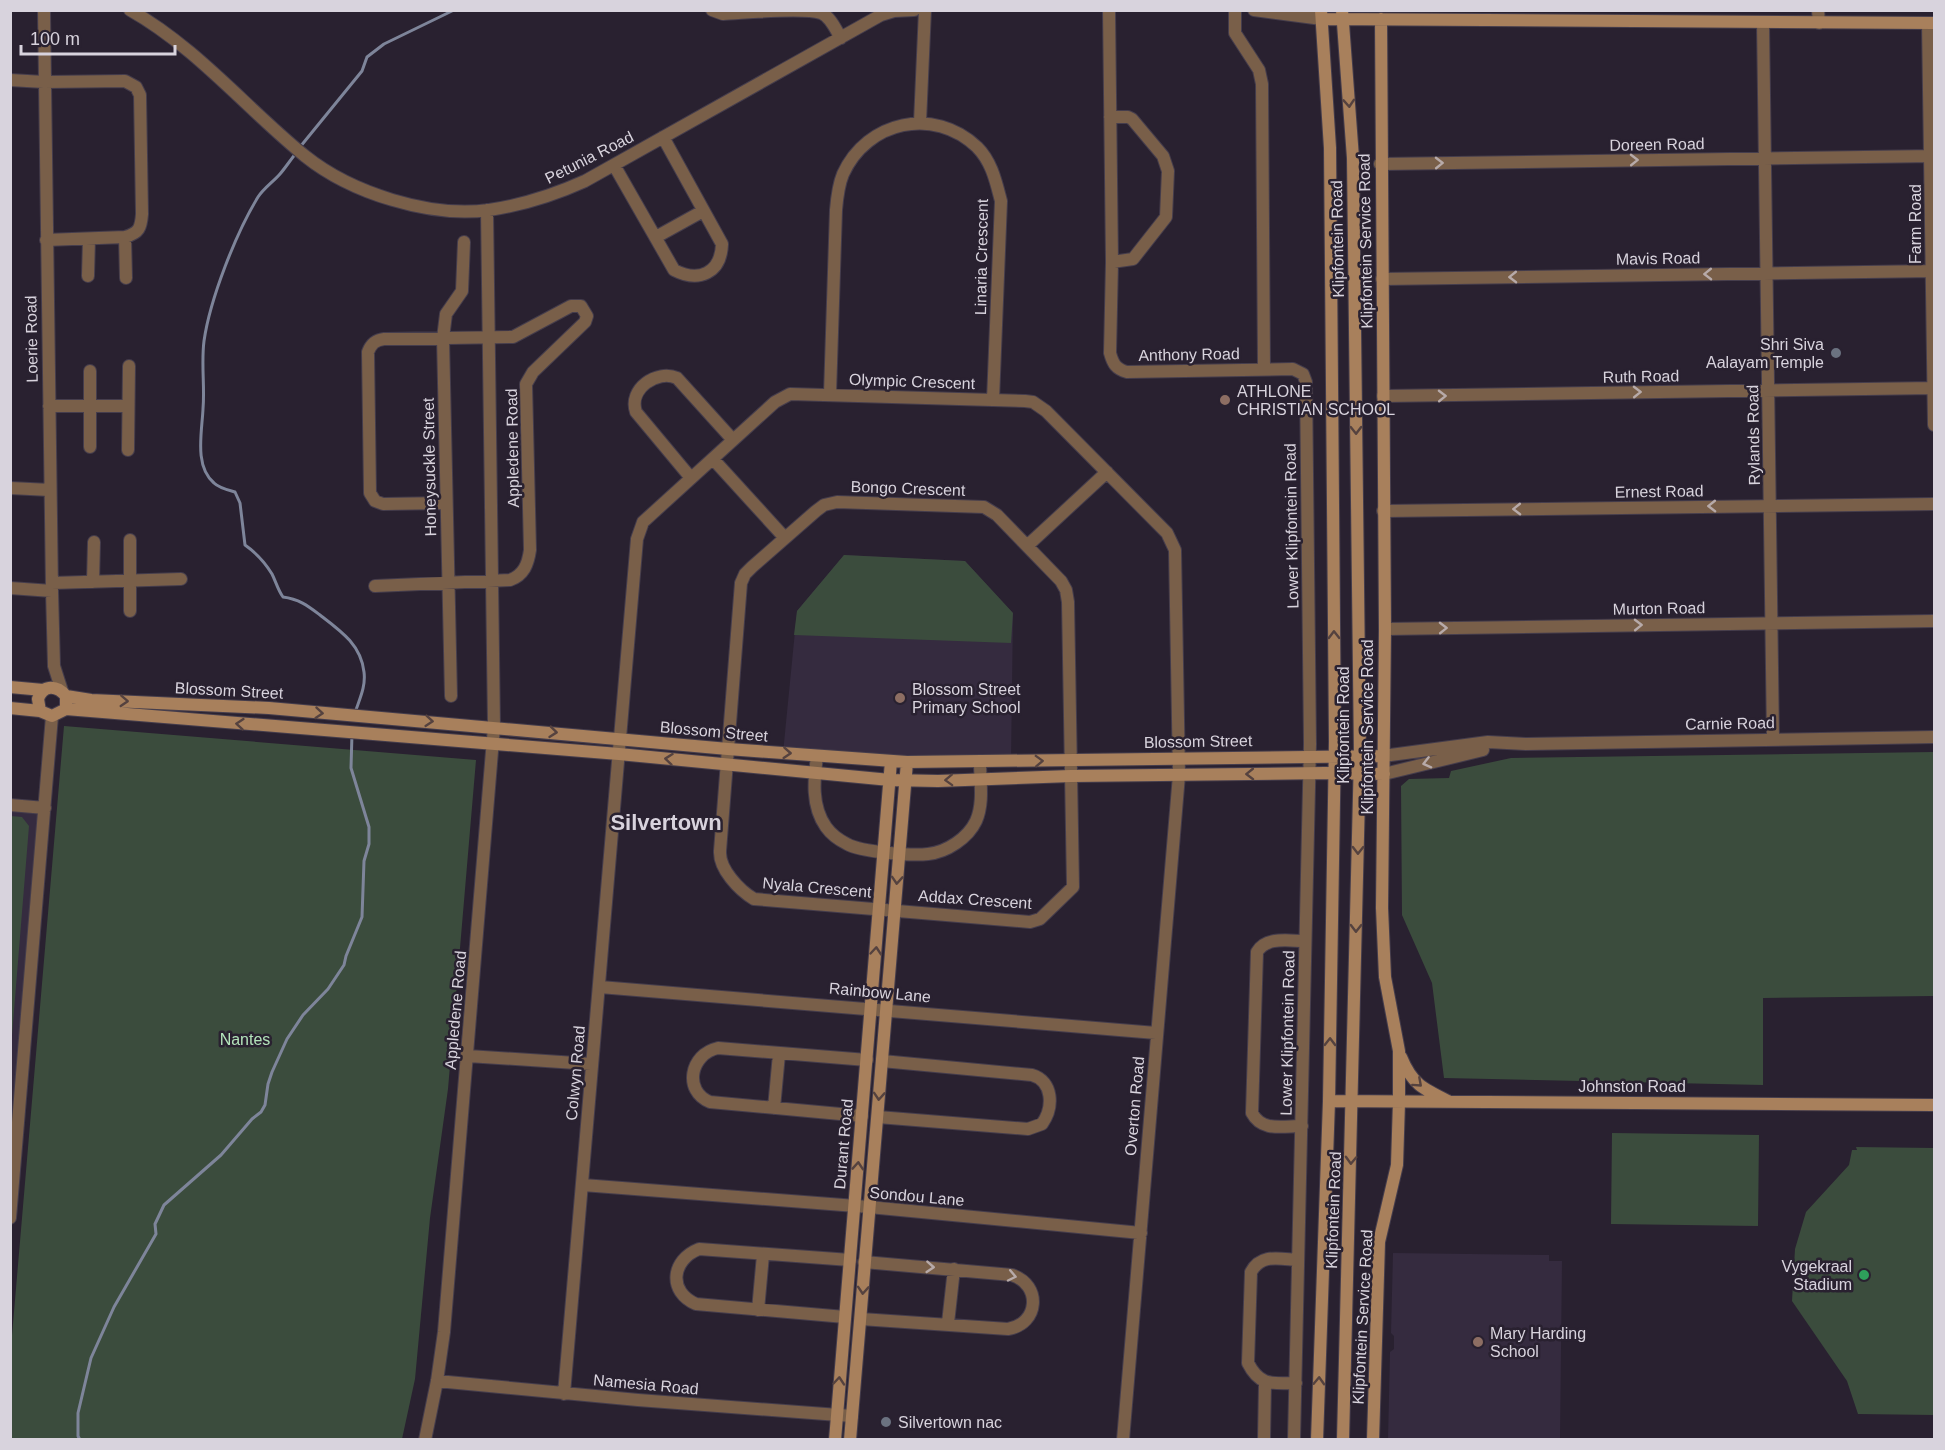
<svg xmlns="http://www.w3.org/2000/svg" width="1945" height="1450" font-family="Arial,sans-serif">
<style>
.built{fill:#352b3f}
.green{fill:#3b4c3d}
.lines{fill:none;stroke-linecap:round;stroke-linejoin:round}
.stream{stroke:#7e859a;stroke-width:3}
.street-casing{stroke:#453d4c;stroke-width:14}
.secondary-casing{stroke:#453d4c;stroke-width:14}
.street{stroke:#795f49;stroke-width:12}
.secondary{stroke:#a8805c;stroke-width:12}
.oneway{stroke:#55423f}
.oneway2{stroke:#b7aaa9}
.worship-dot{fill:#6b7280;stroke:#292130;stroke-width:2}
.education-dot{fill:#8d6e63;stroke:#292130;stroke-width:2}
.leisure-dot{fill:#2e9e5b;stroke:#292130;stroke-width:2}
.labels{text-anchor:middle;stroke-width:5;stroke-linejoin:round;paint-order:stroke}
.street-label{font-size:16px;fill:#d8d3dd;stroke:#292130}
.poi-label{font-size:16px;fill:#d8d3dd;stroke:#292130;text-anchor:start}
.park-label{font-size:16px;fill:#b3e3ba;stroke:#292130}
.district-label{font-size:22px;font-weight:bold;fill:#d8d3dd;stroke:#292130}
</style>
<rect width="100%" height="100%" fill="#292130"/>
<path class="built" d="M 844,555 L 965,561 L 1013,613 L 1011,761 L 783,753 L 797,611 Z
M 10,805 L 45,808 L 10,1157 Z
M 1393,1253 L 1549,1255 L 1549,1261 L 1562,1261 L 1560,1439 L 1388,1439 L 1390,1352 L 1394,1349 L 1394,1336 L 1391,1333 Z"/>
<path class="green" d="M 844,555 L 965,561 L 1013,613 L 1011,643 L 794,635 L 797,611 Z
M 64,726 L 476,760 L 448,1089 L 430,1218 L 415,1379 L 402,1439 L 11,1439 L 11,1347 Z
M 1934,752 L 1934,996 L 1763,998 L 1763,1085 L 1444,1078 L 1432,983 L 1402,915 L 1401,786 L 1409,779 L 1449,778 L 1451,771 L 1511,758 Z
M 11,816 L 22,817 L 29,826 L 11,1048 Z
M 1612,1133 L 1759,1135 L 1758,1226 L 1611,1224 Z
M 1856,1147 L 1934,1148 L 1934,1415 L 1858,1414 L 1847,1381 L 1792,1301 L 1795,1249 L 1806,1212 L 1849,1165 L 1852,1150 L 1857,1150 Z"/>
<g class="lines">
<path class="stream" d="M 300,147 L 362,71 L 367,57 L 384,44 L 454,10
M 297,152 C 291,159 286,167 280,174 C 273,182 264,188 258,197 C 236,233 210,299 204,341 C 201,364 205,387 203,409 C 202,432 194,466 214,483 C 219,488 228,490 235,492 L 240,503 L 245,545 C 255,552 266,564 272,574 C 276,582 278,590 283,597 C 299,599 308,606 320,615 C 341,631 361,645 364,672 C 366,687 359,700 355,713
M 80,1440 L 78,1436 L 78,1413 L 91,1358 L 114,1307 L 156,1234 L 155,1224 L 164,1205 L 221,1155 L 252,1119 L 261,1112 L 265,1105 L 268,1084 L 272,1072 L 287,1039 L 303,1015 L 328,989 L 344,965 L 346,956 L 362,917 L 364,861 L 369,844 L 369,827 L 351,768 L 352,734"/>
<g class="street-casing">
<path id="street" d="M 44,10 L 52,591 L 54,666 L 62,691
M 130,10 C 196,47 247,109 305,156 C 351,193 430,218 489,210 C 523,205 554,195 585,181 L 881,15 L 894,11 L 914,10
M 712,10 L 723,14 C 745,13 802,7 821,13 C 830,16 836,30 841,38
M 1109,10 L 1112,262 L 1110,353 C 1113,364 1116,369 1127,372 L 1293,369 L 1303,374 L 1306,382 L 1310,744 L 1294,1440
M 1235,10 L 1235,33 L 1259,70 L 1262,84 L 1264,369
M 1254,10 L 1322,19
M 1818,10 L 1819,23
M 1763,23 L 1773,739
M 1928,23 L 1934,425
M 10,80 L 44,82 L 125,81 L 136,87 L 140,95 L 142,214 C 141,228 139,233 125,237 L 46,240
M 1110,117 L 1128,117 L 1132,119 L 1163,156 L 1168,171 L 1166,217 L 1133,259 L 1112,262
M 920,122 L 925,10
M 1380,164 L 1934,156
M 614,165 L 674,270 C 699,283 721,273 722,244 L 663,137
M 125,237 L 126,278
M 656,237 L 703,211
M 88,276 L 89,239
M 1382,279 L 1934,271
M 90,371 L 90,447
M 830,394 L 836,210 C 837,198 838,186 843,174 C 867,121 934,106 977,147 C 992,162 996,182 1001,201 L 993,400
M 1383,396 L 1934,388
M 49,406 L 128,406
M 128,450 L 129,366
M 713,459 L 785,538
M 691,478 L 636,412 C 628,389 657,369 677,378 L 733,440
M 10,488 L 50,490
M 837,502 L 984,507 L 997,515 L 1061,581 L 1066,590 L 1068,602 L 1073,887 L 1040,919 L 1030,922 L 754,899 C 739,890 719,869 720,851 L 741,583 L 745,574 L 752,567 L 816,511 L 824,505 Z
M 1383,511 L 1934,504
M 1027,546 L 1107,472
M 93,582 L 94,542
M 52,583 L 181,579
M 375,586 L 510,580 C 524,575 528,564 530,550 L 526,384 L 533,372 L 585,322 L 587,316 L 581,306 L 571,306 L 513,337 L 384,339 C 375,340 371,344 368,352 L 370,493 L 375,501 L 383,504 L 446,503
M 10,588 L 52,591
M 130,611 L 130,540
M 1385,629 L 1934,621
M 451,696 L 443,338 L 446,314 L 462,291 L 464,242
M 817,756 C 814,779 811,806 826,827 C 831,834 839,840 847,844 C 861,852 912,856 928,854 C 947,852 968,838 976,821 C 984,803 980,781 980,762
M 1383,756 L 1488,742 L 1526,744 L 1934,737
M 1384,774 L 1483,750
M 10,805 L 45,808
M 600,987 L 1156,1033
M 468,1056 L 591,1064
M 774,1108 L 779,1054
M 862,1116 L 710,1102 C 683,1091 690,1054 718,1048 L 867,1060
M 878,1117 L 1028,1129 L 1042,1124 C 1054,1107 1053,1081 1032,1075 L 882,1061
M 1302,1126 C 1283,1126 1262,1132 1252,1113 L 1257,952 C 1266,936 1289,941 1305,941
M 583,1185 L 869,1207 L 1141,1233
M 10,1218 L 52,716
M 758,1310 L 763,1255
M 845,1317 L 696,1304 C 668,1292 671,1260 699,1249 L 850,1260
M 861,1319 L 1008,1329 C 1039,1324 1042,1285 1012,1275 L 864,1262
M 948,1323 L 954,1269
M 437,1381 L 638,1400 L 852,1416
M 1296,1383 C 1273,1383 1260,1387 1248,1363 L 1251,1272 C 1261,1253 1280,1259 1298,1260
M 564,1394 L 637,539 L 643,522 L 775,402 L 790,394 L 1025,401 L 1033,402 L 1046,411 L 1167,533 L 1175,550 L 1179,775 L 1123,1440
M 425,1440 L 437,1381 L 444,1332 L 494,727 L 487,210
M 1264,1440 L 1265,1383"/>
</g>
<g class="secondary-casing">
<path id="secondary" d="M 1342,10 L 1353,158 L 1360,756 L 1343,1440
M 1322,19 L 1934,23
M 10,687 L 43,690
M 66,696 L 91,700 L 269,708 L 728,749 L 907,762 L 1383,756
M 10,708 L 40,711 L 52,716 L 66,709 L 66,696 C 57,685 43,684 38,699 L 40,711
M 66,709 L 619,754 L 890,780 L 938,781 L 1071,776 L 1325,773 L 1384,774
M 1401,1057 C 1412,1084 1423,1089 1448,1101
M 1329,1101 L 1934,1105
M 835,1440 L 891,761
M 850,1440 L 907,762
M 1317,1440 L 1329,1101 L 1335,741 L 1330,148 L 1321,10
M 1373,1440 L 1379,1242 L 1397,1165 L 1399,1102 L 1399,1051 L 1385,977 L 1382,908 L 1385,629 L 1381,19"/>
</g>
<use href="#street" class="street"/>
<use href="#secondary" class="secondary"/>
</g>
<defs><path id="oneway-chevron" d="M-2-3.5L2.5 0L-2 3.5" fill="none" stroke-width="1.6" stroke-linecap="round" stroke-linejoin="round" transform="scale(1.5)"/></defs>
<g class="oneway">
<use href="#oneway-chevron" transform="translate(1349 103) rotate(86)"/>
<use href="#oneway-chevron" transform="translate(1356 430) rotate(89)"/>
<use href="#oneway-chevron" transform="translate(1334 635) rotate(-91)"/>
<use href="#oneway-chevron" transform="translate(124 701) rotate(3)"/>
<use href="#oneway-chevron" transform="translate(319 713) rotate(5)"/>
<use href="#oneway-chevron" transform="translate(429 721) rotate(5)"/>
<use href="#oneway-chevron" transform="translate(240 724) rotate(-175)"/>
<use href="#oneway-chevron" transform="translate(553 732) rotate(6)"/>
<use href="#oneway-chevron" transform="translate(787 753) rotate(4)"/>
<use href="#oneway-chevron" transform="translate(669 759) rotate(-174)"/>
<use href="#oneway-chevron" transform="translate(1039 761) rotate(-2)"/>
<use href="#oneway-chevron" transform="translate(1250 774) rotate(179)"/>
<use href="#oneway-chevron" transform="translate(949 780) rotate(178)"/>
<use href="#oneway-chevron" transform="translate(1358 850) rotate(91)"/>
<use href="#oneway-chevron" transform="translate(897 880) rotate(94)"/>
<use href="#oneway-chevron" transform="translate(1356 928) rotate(91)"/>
<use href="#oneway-chevron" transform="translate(876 951) rotate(-85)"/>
<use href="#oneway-chevron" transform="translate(1330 1042) rotate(-89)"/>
<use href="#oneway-chevron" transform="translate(1418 1083) rotate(42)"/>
<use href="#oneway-chevron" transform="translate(879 1096) rotate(94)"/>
<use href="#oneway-chevron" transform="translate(1351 1160) rotate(92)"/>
<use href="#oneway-chevron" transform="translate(858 1166) rotate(-86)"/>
<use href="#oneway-chevron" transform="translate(863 1290) rotate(94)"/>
<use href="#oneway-chevron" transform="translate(839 1381) rotate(-85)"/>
<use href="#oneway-chevron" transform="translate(1319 1381) rotate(-88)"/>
</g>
<g class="oneway2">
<use href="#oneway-chevron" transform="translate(1634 160) rotate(-1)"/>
<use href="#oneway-chevron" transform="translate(1439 163) rotate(-1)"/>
<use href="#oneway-chevron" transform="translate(1708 274) rotate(179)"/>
<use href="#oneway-chevron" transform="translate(1513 277) rotate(179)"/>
<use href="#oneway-chevron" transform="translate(1637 392) rotate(-1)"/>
<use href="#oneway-chevron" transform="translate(1442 396) rotate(-1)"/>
<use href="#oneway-chevron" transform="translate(1712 506) rotate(179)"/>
<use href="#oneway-chevron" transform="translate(1517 509) rotate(179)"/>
<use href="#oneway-chevron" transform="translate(1638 625) rotate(-1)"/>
<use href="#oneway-chevron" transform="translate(1443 628) rotate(-1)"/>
<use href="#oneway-chevron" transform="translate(1427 763) rotate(166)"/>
<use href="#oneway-chevron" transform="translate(930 1267) rotate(4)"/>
<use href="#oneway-chevron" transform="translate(1012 1276) rotate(12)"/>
</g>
<g class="worship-dot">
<circle cx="1836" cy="353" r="6"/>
<circle cx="886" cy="1422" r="6"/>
</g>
<g class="education-dot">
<circle cx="1225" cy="400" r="6"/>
<circle cx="900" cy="698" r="6"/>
<circle cx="1478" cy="1342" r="6"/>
</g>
<circle class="leisure-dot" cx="1864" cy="1275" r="6"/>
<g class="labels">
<g class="street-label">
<text transform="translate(1657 144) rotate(-1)" y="6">Doreen Road</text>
<text transform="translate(589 157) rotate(-27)" y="6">Petunia Road</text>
<text transform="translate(1915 224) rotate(-90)" y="6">Farm Road</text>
<text transform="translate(1337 239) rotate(-91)" y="6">Klipfontein Road</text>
<text transform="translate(1365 241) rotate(-91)" y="6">Klipfontein Service Road</text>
<text transform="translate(981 257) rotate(-89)" y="6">Linaria Crescent</text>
<text transform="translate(1658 258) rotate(-1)" y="6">Mavis Road</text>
<text transform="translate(31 339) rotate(-91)" y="6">Loerie Road</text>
<text transform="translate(1189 354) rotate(-1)" y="6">Anthony Road</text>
<text transform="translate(1641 376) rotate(-1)" y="6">Ruth Road</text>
<text transform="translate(912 381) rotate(2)" y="6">Olympic Crescent</text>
<text transform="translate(1753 435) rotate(-91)" y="6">Rylands Road</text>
<text transform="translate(512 448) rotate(-91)" y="6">Appledene Road</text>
<text transform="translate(429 467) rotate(-91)" y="6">Honeysuckle Street</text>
<text transform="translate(908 488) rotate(2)" y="6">Bongo Crescent</text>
<text transform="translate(1659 491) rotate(-1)" y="6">Ernest Road</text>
<text transform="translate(1291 526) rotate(-91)" y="6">Lower Klipfontein Road</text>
<text transform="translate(1659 608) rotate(-1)" y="6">Murton Road</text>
<text transform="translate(229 690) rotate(3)" y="6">Blossom Street</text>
<text transform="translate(1730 723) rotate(-1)" y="6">Carnie Road</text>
<text transform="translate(1343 725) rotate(-90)" y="6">Klipfontein Road</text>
<text transform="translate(1367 727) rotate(-90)" y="6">Klipfontein Service Road</text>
<text transform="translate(714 731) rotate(5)" y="6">Blossom Street</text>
<text transform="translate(1198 741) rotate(-1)" y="6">Blossom Street</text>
<text transform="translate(817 887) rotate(5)" y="6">Nyala Crescent</text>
<text transform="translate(975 899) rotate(4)" y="6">Addax Crescent</text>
<text transform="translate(880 992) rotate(5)" y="6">Rainbow Lane</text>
<text transform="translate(455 1010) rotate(-85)" y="6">Appledene Road</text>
<text transform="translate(1287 1033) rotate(-89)" y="6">Lower Klipfontein Road</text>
<text transform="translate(575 1073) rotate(-85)" y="6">Colwyn Road</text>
<text x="1632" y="1092">Johnston Road</text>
<text transform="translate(1134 1106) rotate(-85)" y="6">Overton Road</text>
<text transform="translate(843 1144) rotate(-85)" y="6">Durant Road</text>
<text transform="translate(917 1196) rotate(5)" y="6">Sondou Lane</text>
<text transform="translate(1333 1210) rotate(-88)" y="6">Klipfontein Road</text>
<text transform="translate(1362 1317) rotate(-87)" y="6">Klipfontein Service Road</text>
<text transform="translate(646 1384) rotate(5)" y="6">Namesia Road</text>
</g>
<g class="poi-label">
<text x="1824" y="350" text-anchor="end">Shri Siva<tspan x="1824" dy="18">Aalayam Temple</tspan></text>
<text x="1237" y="397">ATHLONE<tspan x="1237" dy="18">CHRISTIAN SCHOOL</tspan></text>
<text x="912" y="695">Blossom Street<tspan x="912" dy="18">Primary School</tspan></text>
<text x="1852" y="1272" text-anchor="end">Vygekraal<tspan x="1852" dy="18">Stadium</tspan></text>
<text x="1490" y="1339">Mary Harding<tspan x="1490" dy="18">School</tspan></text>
<text x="898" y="1428">Silvertown nac</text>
</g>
<g class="park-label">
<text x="245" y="1045">Nantes</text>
</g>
<g class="district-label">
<text x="666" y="830">Silvertown</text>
</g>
</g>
<rect width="1945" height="1450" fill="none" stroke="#d8d3dd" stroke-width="24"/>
<path d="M21 45v9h154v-9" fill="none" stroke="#d8d3dd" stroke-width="3"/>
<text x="30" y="45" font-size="18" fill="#d8d3dd" stroke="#292130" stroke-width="4.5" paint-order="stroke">100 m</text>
</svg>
